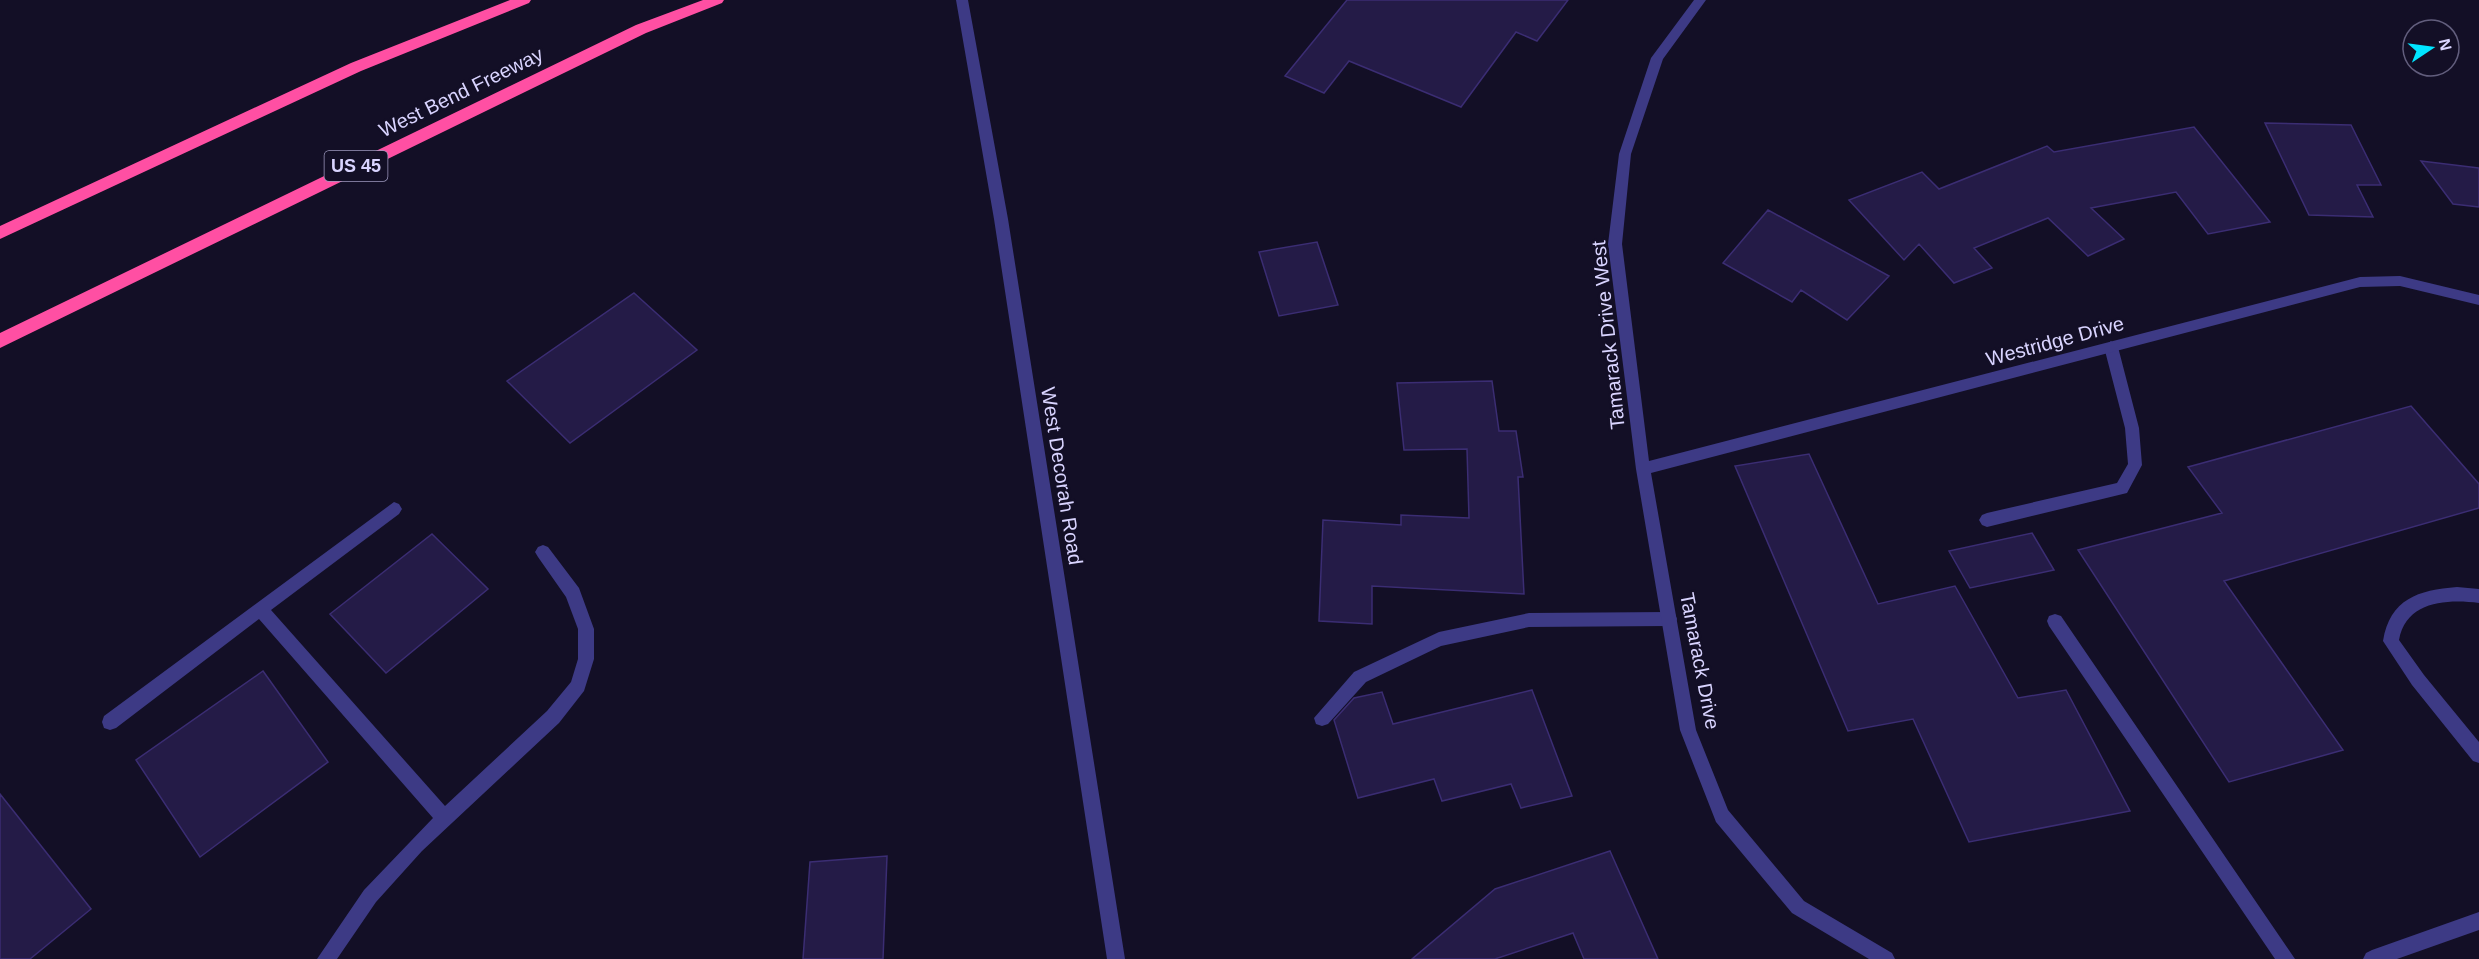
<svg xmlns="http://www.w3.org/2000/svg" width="2479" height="959" font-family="Arial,sans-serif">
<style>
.building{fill:#241b47;stroke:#3b2d73;stroke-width:1.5}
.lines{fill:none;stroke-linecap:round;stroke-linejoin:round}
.lane{fill:#3d3a85;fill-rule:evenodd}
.street{fill:#3d3a85;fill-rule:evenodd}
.highway{fill:#ff4fa3;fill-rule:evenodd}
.labels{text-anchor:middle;stroke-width:5;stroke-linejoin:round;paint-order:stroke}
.shield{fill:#130f26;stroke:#9e99be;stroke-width:1.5}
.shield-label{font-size:18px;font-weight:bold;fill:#d9d4ff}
.street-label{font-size:20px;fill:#d9d4ff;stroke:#130f26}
</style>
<rect width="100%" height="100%" fill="#130f26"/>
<path class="building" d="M 1347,0 L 1568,0 L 1537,41 L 1516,32 L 1461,107 L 1349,61 L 1324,93 L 1285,76 Z
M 2265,123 L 2351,125 L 2381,185 L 2357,185 L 2373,217 L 2309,215 Z
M 2194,127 L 2270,222 L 2208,234 L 2176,192 L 2091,208 L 2124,239 L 2088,256 L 2048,218 L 1974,248 L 1992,268 L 1954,283 L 1919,244 L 1904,260 L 1849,200 L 1922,172 L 1939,189 L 2047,146 L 2054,152 Z
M 2421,161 L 2479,168 L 2479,207 L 2453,204 Z
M 1768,210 L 1889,276 L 1847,320 L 1801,290 L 1792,302 L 1723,263 Z
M 1317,242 L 1338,305 L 1279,316 L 1259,252 Z
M 634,293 L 697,350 L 570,443 L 507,381 Z
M 1492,381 L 1499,431 L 1516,431 L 1523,477 L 1518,477 L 1524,594 L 1372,586 L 1372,624 L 1319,621 L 1323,520 L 1401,525 L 1401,515 L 1469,518 L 1467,449 L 1404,450 L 1397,383 Z
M 2411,406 L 2479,484 L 2479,508 L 2224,581 L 2343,750 L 2229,782 L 2078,550 L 2222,513 L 2188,467 Z
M 1809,454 L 1878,604 L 1955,586 L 2018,698 L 2066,690 L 2130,811 L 1969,842 L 1913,719 L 1848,731 L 1735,466 Z
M 2032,533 L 2054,570 L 1970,588 L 1949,551 Z
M 432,534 L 488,589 L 386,673 L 330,614 Z
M 263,671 L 328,762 L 200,857 L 136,760 Z
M 1532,690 L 1572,796 L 1521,808 L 1511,784 L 1442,801 L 1434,779 L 1358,798 L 1334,720 L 1354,698 L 1382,692 L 1393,724 Z
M 0,794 L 91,909 L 30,959 L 0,959 Z
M 1610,851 L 1658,959 L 1584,959 L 1573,933 L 1495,959 L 1412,959 L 1495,889 Z
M 887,856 L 883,959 L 803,959 L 810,862 Z"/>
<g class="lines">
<path class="lane" d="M 2111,341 L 2118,347 L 2139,428 L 2142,465 L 2127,493 L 1987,527 L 1982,525 L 1979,520 L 1982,515 L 1987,513 L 2117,483 L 2128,464 L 2125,428 L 2104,347 Z
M 394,502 L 399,504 L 402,509 L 399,514 L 271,610 L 445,806 L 547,711 L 571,682 L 578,659 L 578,629 L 566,597 L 538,557 L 535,552 L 538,547 L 543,545 L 548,547 L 579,588 L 594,629 L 594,659 L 584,691 L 559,723 L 422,851 L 376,902 L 337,959 L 317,959 L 364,890 L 433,818 L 259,619 L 116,728 L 110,730 L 104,728 L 102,722 L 104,716 Z
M 2457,587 L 2479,589 L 2479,603 C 2447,599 2406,601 2399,640 L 2424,675 L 2479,742 L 2479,763 L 2473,761 L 2412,685 L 2383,641 C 2390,599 2418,590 2457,587 Z
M 1669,612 L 1675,614 L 1677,619 L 1675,624 L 1669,626 L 1529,627 L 1441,646 L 1366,682 L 1328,724 L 1322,726 L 1316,724 L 1314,718 L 1354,672 L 1439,632 L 1529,613 Z
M 2055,614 L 2061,616 L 2295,959 L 2275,959 L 2049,626 L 2047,621 L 2049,616 Z"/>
<path class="street" d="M 956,0 L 968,0 L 1008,219 L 1125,959 L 1107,959 L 994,219 Z
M 1694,0 L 1706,0 L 1663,59 L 1631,154 L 1622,244 L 1649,461 L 2360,277 L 2400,276 L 2479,295 L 2479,305 L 2400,286 L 2360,287 L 1651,473 L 1696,730 L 1728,810 L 1804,901 L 1892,953 L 1895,959 L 1869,959 L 1792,913 L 1716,822 L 1680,730 L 1636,469 L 1608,244 L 1619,154 L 1651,58 Z
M 2479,912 L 2479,930 L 2397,959 L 2363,959 L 2366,953 L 2372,950 Z"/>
<path class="highway" d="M 510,0 L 531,0 L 529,3 L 361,71 L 0,239 L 0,226 L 351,63 Z
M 703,0 L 724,0 L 722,3 L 646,33 L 0,348 L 0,333 L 636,25 Z"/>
</g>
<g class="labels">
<rect class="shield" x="324.5" y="151" width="63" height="30" rx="4.5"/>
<g class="shield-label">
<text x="356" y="172">US 45</text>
</g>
<g class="street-label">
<text transform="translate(461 92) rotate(-26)" y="7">West Bend Freeway</text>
<text transform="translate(1608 335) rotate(-96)" y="7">Tamarack Drive West</text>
<text transform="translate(2055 341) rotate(-15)" y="7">Westridge Drive</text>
<text transform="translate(1062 476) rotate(81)" y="7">West Decorah Road</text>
<text transform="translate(1700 661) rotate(79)" y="7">Tamarack Drive</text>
</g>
</g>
<g transform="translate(2431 48) rotate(77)"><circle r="28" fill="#130f26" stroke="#625e7d" stroke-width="1.5"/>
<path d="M0-4.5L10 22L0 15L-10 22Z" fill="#00e5ff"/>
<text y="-9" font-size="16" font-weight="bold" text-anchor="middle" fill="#d9d4ff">N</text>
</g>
</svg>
